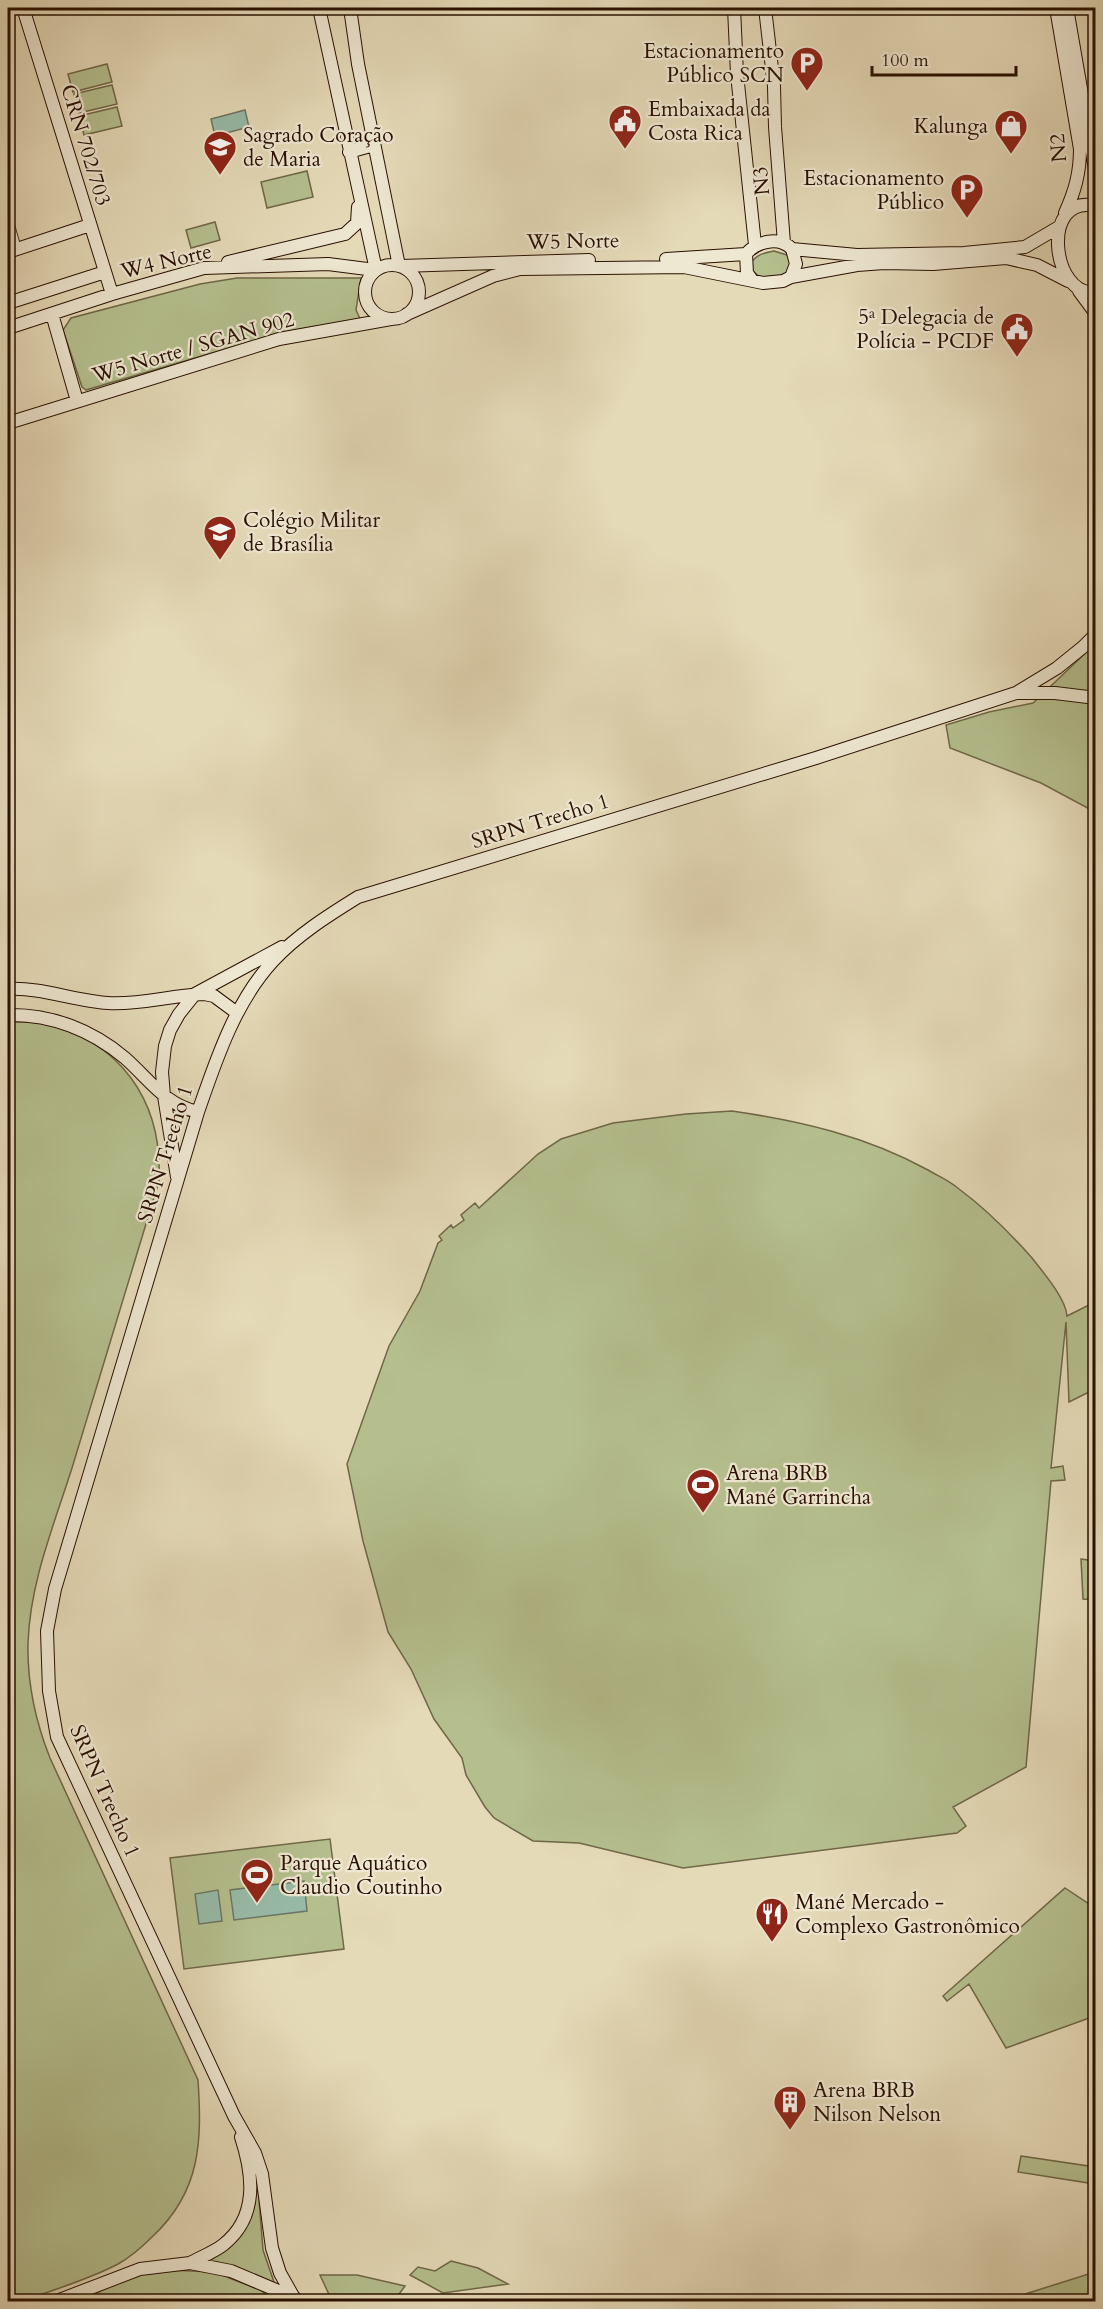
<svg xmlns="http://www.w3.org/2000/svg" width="1103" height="2309" font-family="Cardo,serif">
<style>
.green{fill:#b5bf8e;stroke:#6f6747;stroke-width:1.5}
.water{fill:#97bba9;stroke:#6b7665;stroke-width:1.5}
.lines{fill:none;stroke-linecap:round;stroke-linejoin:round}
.street-casing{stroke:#58422e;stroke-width:10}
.secondary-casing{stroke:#290f00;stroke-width:14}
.street{stroke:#eee7d1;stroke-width:8}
.secondary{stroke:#eee7d1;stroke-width:12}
.labels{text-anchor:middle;stroke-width:4.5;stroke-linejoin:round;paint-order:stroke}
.poi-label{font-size:21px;fill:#290f00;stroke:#eee7d1;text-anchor:start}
.street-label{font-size:21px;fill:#290f00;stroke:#eee7d1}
</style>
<rect width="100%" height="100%" fill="#e5dab8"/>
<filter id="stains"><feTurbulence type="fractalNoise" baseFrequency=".00333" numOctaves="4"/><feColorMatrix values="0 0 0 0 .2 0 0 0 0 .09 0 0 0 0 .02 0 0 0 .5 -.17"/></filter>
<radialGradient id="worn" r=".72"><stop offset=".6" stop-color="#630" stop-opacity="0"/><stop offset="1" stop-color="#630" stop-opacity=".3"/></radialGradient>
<path class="green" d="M 107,64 L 112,82 L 73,92 L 68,74 Z
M 112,85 L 117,104 L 79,113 L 74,94 Z
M 117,107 L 122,126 L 84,135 L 79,116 Z
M 307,171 L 313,197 L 267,208 L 261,182 Z
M 215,222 L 220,240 L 191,248 L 186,230 Z
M 774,251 L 787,255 L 793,262 L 785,277 L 762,279 L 753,271 L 751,263 C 757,254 764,253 774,251 Z
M 237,278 L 361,278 L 356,310 L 362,323 C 313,322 266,337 219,351 C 174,364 130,377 86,390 L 82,387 L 63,330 L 71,318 L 200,284 Z
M 1095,644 L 1095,812 L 1041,783 L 950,748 L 946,725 L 989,712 L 1033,703 Z
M 8,1022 C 18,1022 30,1021 40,1023 C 120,1039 163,1101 159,1181 C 130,1277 101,1372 72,1468 C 54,1525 30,1582 28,1643 C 27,1684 35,1720 50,1758 L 198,2080 C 202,2141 201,2191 153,2236 C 142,2247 131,2257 118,2264 C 88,2280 54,2289 24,2301 L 8,2302 Z
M 732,1111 C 801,1121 866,1136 928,1170 C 938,1176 950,1181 959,1189 C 986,1209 1010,1233 1032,1258 C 1043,1272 1066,1299 1067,1316 L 1095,1302 L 1095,1389 L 1069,1402 L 1066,1322 L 1051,1468 L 1063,1466 L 1065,1480 L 1051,1481 L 1026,1767 L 953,1807 L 966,1826 L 957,1833 L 683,1868 L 579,1843 L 533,1841 L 494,1818 L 485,1807 L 466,1775 L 462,1758 L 434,1719 L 411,1669 L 388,1632 L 363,1541 L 347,1464 L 389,1346 L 420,1291 L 438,1243 L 442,1240 L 439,1236 L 451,1225 L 453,1228 L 464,1220 L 461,1215 L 475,1203 L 479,1208 L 538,1154 L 561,1139 L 613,1123 L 686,1114 Z
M 1081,1559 L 1095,1561 L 1095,1600 L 1083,1599 Z
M 330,1839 L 344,1949 L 184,1969 L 170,1858 Z
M 1065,1888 L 1095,1908 L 1095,2016 L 1006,2048 L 969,1984 L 947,2001 L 943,1996 Z
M 1021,2156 L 1095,2167 L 1095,2184 L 1018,2172 Z
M 258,2187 L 263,2250 L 274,2282 L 272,2285 L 236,2268 L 211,2260 L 238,2239 L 249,2220 Z
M 451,2261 L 478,2268 L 508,2284 L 443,2293 L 410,2275 L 418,2267 L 435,2271 Z
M 169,2270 L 214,2272 L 260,2290 L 275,2301 L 79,2302 L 128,2277 Z
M 1095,2272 L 1095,2301 L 1003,2301 Z
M 320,2275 L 357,2275 L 405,2286 L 394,2301 L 332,2301 Z"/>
<path class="water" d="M 245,110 L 249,127 L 215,136 L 211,119 Z
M 304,1881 L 307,1911 L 234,1920 L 230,1890 Z
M 218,1890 L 222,1921 L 199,1924 L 195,1894 Z"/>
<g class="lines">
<g class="street-casing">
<path id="street" d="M 8,218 L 17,249"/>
</g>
<g class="secondary-casing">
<path id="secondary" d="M 23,8 L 112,294
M 319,8 L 376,270
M 350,8 L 358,64 L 399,266
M 734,8 L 737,74 L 755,245
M 765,8 L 774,86 L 775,127 L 784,243
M 1056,8 L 1080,149 C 1080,173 1075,191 1065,213
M 1067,8 L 1096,175
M 349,152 L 374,145
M 1096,206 C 1039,193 1052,299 1096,292
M 792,249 L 857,255 L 964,253 L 1025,247 L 1059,227
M 8,252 L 90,225
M 666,259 L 746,254
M 228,262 L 345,234 L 357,223 L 358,207
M365 292a27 27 0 1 1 54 0a27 27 0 1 1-54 0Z
M 401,266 L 589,260
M 752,280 L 747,273 L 746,254 C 757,241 779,236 792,249 L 796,264 L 791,277
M 1079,291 L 1096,314
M 8,303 L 105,272
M 52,314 L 77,401
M 407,314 L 493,276 L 520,269 L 684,267 L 763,283 L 783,281 L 791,277 L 857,265 L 884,263 L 933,264 L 1006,258 L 1037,265 L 1068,281
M 8,328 L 112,294 L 204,268 L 328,264 L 375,270
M 8,423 L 279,339 L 391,319
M 1017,693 L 1055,693 L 1096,698
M 8,989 C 41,987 74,1001 108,1003 C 141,1005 172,995 204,994 L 214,996 L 237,1013
M 8,1015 C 51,1014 92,1030 125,1058 C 149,1079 165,1105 198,1112
M 177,1177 L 164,1096 L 162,1072 L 165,1046 L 170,1030 L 179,1014 L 195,994 L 282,947
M 190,2263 C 201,2257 214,2252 223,2245 C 259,2217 253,2174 241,2137
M 293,2296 L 280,2273 L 272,2248 L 262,2174 L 255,2153 L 234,2116 L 57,1737 L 49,1691 L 47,1631 L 55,1589 L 198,1112 C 216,1060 235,1002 273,961 C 297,935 329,915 358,897 L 816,758 L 1016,693 L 1057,668 L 1083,647 L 1096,634
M 54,2302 L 140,2269 L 190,2263 L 231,2271 L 295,2298"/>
</g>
<use href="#street" class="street"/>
<use href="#secondary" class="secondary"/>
</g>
<defs>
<g id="parking-pin" transform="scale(1.725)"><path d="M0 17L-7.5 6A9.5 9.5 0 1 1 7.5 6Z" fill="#8f2418" stroke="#eee7d1"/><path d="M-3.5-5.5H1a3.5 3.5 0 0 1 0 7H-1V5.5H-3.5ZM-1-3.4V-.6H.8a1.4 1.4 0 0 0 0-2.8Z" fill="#fff"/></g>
<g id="civic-pin" transform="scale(1.725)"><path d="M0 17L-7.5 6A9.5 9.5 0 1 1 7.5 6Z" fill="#8f2418" stroke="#eee7d1"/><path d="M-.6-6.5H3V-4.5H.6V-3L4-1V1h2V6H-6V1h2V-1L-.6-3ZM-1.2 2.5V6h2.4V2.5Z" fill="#fff"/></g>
<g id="shop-pin" transform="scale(1.725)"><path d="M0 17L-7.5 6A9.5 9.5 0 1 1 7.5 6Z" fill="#8f2418" stroke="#eee7d1"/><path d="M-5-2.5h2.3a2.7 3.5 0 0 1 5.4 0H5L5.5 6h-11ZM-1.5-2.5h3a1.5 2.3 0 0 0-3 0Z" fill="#fff"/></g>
<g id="school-pin" transform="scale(1.725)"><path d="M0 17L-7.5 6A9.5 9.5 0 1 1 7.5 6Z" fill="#8f2418" stroke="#eee7d1"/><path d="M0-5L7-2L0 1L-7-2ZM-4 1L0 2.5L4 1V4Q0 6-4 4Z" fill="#fff"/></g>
<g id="stadium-pin" transform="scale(1.725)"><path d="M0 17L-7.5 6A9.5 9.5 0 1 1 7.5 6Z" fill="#8f2418" stroke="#eee7d1"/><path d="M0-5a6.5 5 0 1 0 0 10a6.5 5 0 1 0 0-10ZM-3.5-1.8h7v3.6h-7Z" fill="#fff"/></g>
<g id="restaurant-pin" transform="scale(1.725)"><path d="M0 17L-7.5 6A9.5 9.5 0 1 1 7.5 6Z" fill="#8f2418" stroke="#eee7d1"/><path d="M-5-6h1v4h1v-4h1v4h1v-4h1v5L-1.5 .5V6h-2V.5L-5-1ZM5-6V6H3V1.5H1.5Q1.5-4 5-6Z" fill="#fff"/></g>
<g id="building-pin" transform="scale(1.725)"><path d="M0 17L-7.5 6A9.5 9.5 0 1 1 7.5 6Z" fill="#8f2418" stroke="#eee7d1"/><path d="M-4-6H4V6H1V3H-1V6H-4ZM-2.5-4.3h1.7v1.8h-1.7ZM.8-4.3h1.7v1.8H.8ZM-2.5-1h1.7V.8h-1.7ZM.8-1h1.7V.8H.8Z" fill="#fff"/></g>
</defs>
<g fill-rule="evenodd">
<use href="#parking-pin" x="807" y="63"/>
<use href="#civic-pin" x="625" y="121"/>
<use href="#shop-pin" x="1011" y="126"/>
<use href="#school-pin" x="220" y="147"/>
<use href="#parking-pin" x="967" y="190"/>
<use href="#civic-pin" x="1017" y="329"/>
<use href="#school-pin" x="220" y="532"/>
<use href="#stadium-pin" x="703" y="1485"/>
<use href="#stadium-pin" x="257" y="1875"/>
<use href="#restaurant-pin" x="772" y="1914"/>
<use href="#building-pin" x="790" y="2102"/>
</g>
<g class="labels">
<g class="poi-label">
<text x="784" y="58" text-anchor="end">Estacionamento<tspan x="784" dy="24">Público SCN</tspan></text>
<text x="648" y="116">Embaixada da<tspan x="648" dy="24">Costa Rica</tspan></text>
<text x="988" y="133" text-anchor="end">Kalunga</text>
<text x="243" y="142">Sagrado Coração<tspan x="243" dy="24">de Maria</tspan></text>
<text x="944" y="185" text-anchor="end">Estacionamento<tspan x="944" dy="24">Público</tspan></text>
<text x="994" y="324" text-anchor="end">5ª Delegacia de<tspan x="994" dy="24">Polícia - PCDF</tspan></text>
<text x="243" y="527">Colégio Militar<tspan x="243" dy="24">de Brasília</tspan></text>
<text x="726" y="1480">Arena BRB<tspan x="726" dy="24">Mané Garrincha</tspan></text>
<text x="280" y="1870">Parque Aquático<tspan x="280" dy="24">Claudio Coutinho</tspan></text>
<text x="795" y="1909">Mané Mercado -<tspan x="795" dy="24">Complexo Gastronômico</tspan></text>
<text x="813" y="2097">Arena BRB<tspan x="813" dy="24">Nilson Nelson</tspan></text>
</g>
<g class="street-label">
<text transform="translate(86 145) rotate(73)" y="7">CRN 702/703</text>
<text transform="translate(1058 148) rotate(-95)" y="7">N2</text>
<text transform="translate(761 181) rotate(-95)" y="7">N3</text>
<text transform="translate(573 241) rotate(-1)" y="7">W5 Norte</text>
<text transform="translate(166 261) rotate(-13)" y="7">W4 Norte</text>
<text transform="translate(193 347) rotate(-16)" y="7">W5 Norte / SGAN 902</text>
<text transform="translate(540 821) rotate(-17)" y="7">SRPN Trecho 1</text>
<text transform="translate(165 1154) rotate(-73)" y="7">SRPN Trecho 1</text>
<text transform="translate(105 1791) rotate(66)" y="7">SRPN Trecho 1</text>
</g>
</g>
<rect width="1103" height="2309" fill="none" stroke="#e5dab8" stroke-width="30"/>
<rect x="9" y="9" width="1085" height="2291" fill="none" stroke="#290f00" stroke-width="3"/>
<rect x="15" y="15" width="1073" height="2279" fill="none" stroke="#290f00" stroke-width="1.5"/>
<path d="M872 66v9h144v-9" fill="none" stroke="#290f00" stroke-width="3"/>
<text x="881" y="66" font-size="18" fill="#290f00" stroke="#eee7d1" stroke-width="4.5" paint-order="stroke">100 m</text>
<rect width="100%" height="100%" filter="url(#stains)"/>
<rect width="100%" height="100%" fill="url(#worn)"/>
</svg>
